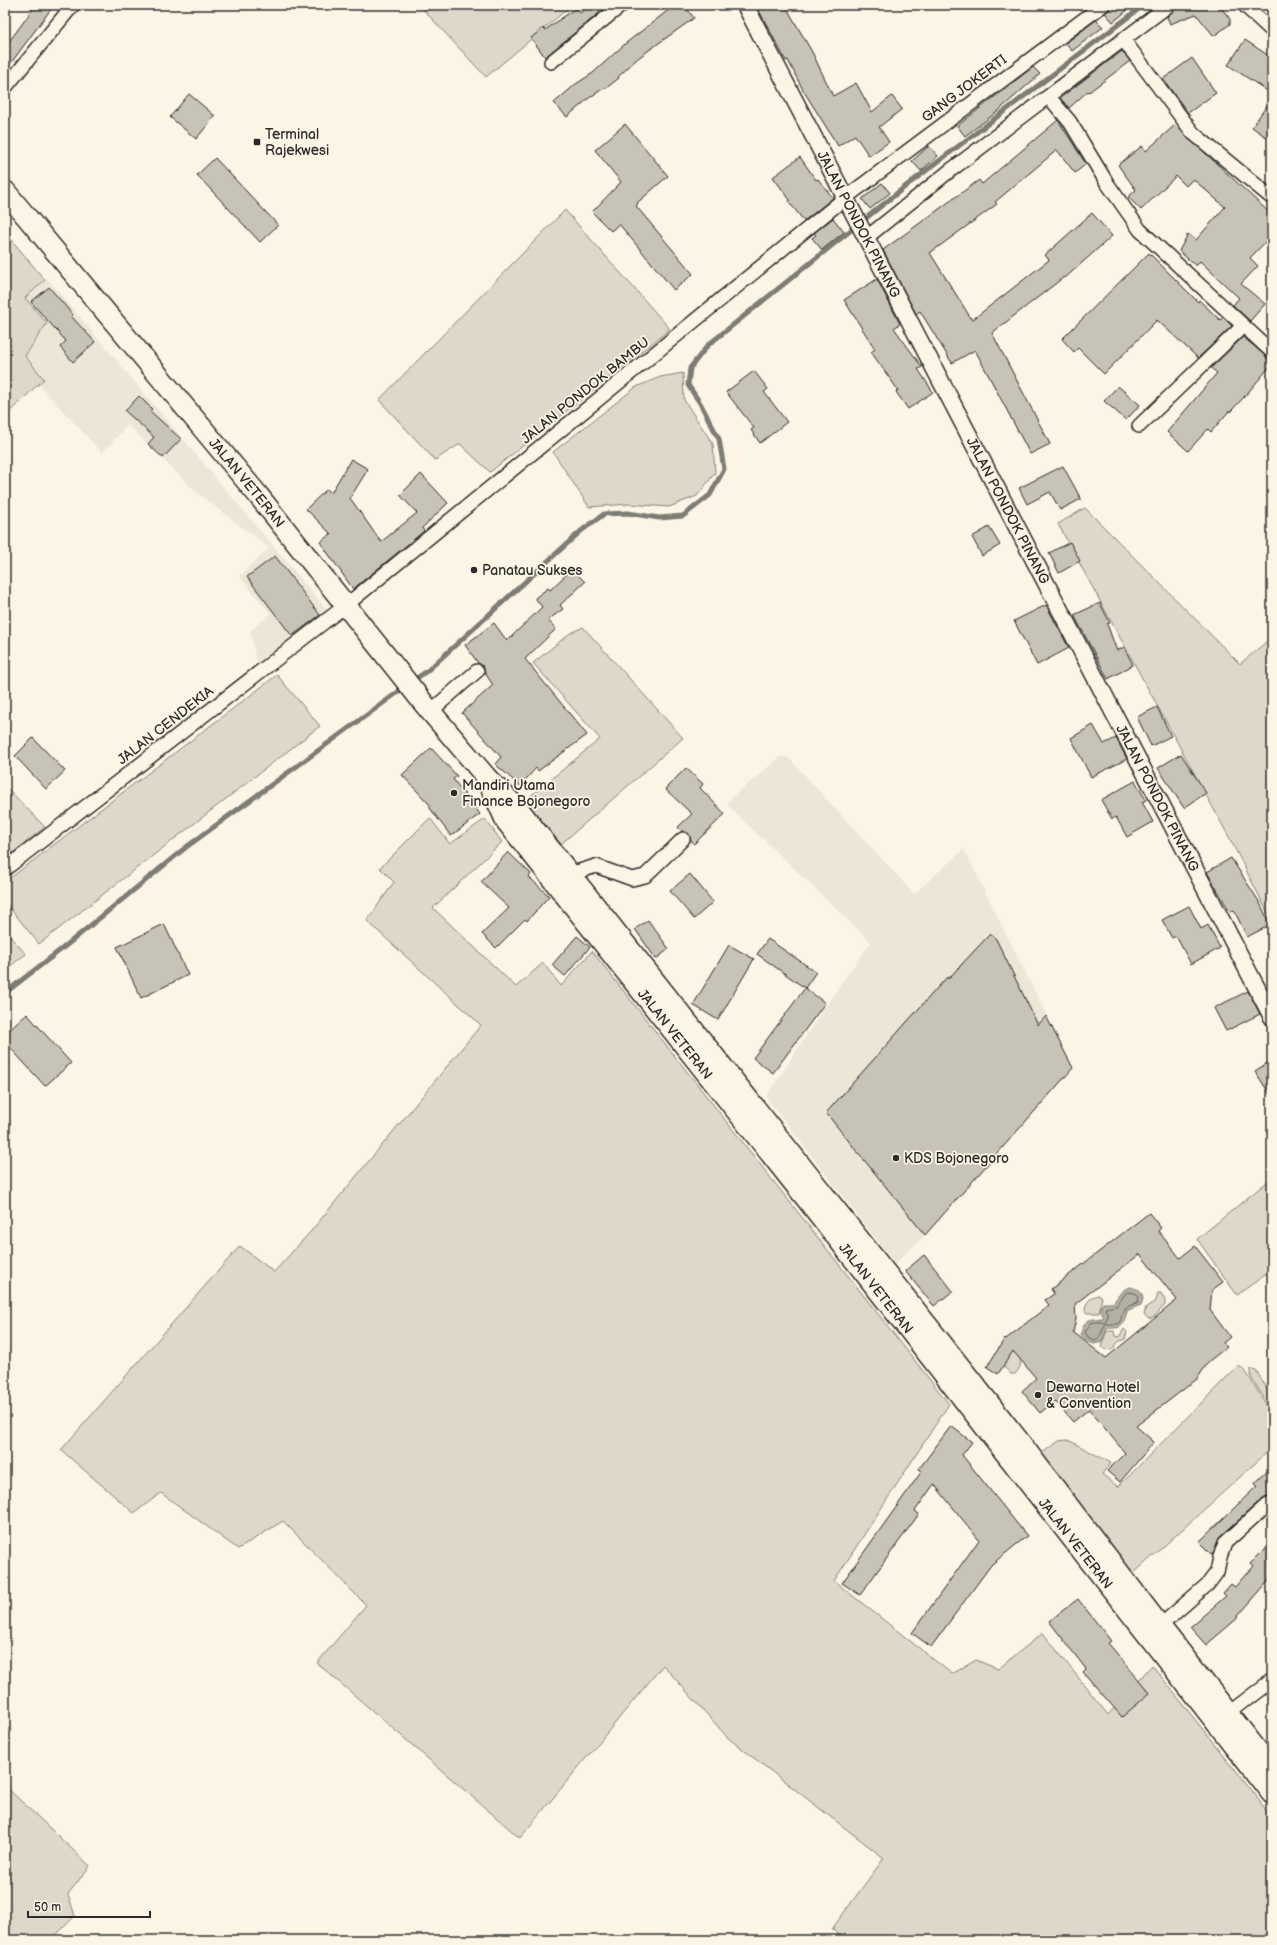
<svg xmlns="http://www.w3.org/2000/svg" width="1277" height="1945" font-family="'Balsamiq Sans',sans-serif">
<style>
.built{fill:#ece6d7}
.green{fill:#ded8ca;stroke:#84827a}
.water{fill:#b4b0a5;stroke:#7d7b74}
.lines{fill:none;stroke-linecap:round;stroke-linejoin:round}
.shore{stroke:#62605c;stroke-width:1}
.stream{stroke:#7d7b74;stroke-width:5}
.building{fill:#c8c3b7;stroke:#2b2b2b;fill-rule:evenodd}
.minor-casing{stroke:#2b2b2b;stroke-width:16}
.tertiary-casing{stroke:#2b2b2b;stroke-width:19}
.primary-casing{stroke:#2b2b2b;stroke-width:23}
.minor{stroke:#fcf5e5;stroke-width:13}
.tertiary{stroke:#fcf5e5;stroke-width:16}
.primary{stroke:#fcf5e5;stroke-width:20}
.poi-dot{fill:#2b2b2b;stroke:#fcf5e5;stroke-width:1.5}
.labels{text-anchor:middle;stroke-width:3.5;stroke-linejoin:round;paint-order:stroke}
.street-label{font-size:14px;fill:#2b2b2b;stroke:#fcf5e5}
.poi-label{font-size:14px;fill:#2b2b2b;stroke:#fcf5e5;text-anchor:start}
</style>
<rect width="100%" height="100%" fill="#fcf5e5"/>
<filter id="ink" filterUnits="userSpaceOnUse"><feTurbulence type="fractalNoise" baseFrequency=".025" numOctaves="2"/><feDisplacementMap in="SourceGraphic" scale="8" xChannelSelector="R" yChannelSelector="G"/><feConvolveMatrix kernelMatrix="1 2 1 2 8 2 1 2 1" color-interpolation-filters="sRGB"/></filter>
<g filter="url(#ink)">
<path class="built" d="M 47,278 L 329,612 L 257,666 L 250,631 L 271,614 L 239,576 L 269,548 L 196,492 L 128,425 L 102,453 L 38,384 L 44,379 L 25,356 L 47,323 L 25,298 Z
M 780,757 L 788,757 L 914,894 L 964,849 L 1073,1068 L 925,1235 L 895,1264 L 766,1097 L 837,989 L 871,942 L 727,805 L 728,801 Z"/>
<path class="green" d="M 419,5 L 572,5 L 486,77 Z
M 565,210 L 670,329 L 490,472 L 460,444 L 435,460 L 379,400 Z
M 5,232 L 45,280 L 25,298 L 47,323 L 25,356 L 44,379 L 5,416 Z
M 683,373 L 684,400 L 713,444 L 715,473 L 697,496 L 669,507 L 629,504 L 589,507 L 553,452 L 636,387 L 660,377 Z
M 1085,508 L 1240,664 L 1272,637 L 1272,921 L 1229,837 L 1058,524 Z
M 583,627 L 683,738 L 561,844 L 531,808 L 528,798 L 600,739 L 533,663 L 569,634 Z
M 277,675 L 320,726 L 39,944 L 5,902 L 5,882 Z
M 5,786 L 45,827 L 5,859 Z
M 430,818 L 450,844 L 485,819 L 502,842 L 433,908 L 516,987 L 543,963 L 561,986 L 592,951 L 949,1404 L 834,1581 L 952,1674 L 976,1660 L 998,1669 L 1043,1633 L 1108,1715 L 1152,1665 L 1272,1817 L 1272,1940 L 844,1940 L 832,1929 L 884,1858 L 728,1738 L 663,1665 L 520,1838 L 317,1663 L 366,1605 L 283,1521 L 238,1549 L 161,1493 L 134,1513 L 61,1450 L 240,1246 L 274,1272 L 312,1230 L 481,1025 L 367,921 L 394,882 L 380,868 Z
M 5,931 L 26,954 L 5,970 Z
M 1272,1178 L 1272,1270 L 1237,1295 L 1197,1239 Z
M 1158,1293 L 1161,1293 L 1165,1300 L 1165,1305 L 1154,1317 L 1149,1319 L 1144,1315 L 1146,1307 L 1156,1301 Z
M 1098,1295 L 1102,1297 L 1099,1313 L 1087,1313 L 1085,1311 C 1085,1303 1090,1297 1098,1295 Z
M 1124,1329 L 1127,1332 L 1125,1339 L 1118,1342 L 1112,1350 L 1105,1349 L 1101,1346 L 1107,1331 L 1114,1331 L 1115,1336 L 1119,1337 Z
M 1016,1350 C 1022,1361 1023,1365 1015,1374 L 1011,1374 L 1004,1367 C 1007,1358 1007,1355 1016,1350 Z
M 1238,1366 L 1244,1369 L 1272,1414 L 1272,1448 L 1132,1575 L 1038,1456 L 1059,1441 L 1067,1440 L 1072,1442 L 1111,1463 L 1102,1474 L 1118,1487 Z
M 1251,1369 L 1256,1370 L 1272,1398 L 1272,1411 L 1251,1377 Z
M 5,1786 L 90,1866 L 68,1894 L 75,1916 L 51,1940 L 5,1940 Z"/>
<path class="water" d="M 1129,1287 C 1137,1288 1142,1291 1143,1299 L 1141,1305 L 1128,1310 C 1122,1324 1126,1329 1107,1328 L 1102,1342 L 1094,1344 L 1085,1340 L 1081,1334 C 1083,1319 1091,1319 1102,1318 L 1104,1317 L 1100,1310 L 1103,1303 L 1113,1303 L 1122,1291 Z"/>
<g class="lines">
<path class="shore" d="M 1127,1292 L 1135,1293 L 1139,1297 L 1138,1302 L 1125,1308 L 1119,1324 L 1106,1324 L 1105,1322 L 1108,1316 L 1105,1308 L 1116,1306 Z
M 1096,1322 L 1103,1322 L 1105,1325 L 1099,1338 L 1095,1340 L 1088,1337 L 1085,1332 L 1091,1323 Z"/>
<path class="stream" d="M 411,682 L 427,671 L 581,531 L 604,514 L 628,513 L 659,518 L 683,516 L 710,495 L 724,469 L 719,439 L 700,403 L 688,385 L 690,368 L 708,345 L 906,186 L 1144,5
M 5,993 L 63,948 L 185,848 L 405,687"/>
</g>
<path class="building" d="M 36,5 L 54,5 L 5,71 L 5,47 Z
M 591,5 L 609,5 L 545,57 L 531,38 L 543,28 L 545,30 L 576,8 L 580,13 Z
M 675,5 L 684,5 L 694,18 L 638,58 L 618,77 L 619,78 L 605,89 L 604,88 L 589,98 L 567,117 L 554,103 L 576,84 L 593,73 L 626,43 Z
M 756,5 L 785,5 L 812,52 L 833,96 L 856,83 L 872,112 L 892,96 L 902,109 L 879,127 L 889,142 L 869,156 L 855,135 L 838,146 L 803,90 L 788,60 L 786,61 Z
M 1113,5 L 1134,5 L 1113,22 L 1105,13 Z
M 1179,5 L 1219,5 L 1230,19 L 1230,24 L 1214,36 L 1196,14 L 1170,24 L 1167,17 Z
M 1096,20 L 1103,27 L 1072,51 L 1066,43 Z
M 1245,40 L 1272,58 L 1272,94 L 1228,65 Z
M 1122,51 L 1130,61 L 1089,92 L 1088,91 L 1069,108 L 1060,98 Z
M 1192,58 L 1216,93 L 1188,113 L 1163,79 Z
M 1033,67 L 1040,74 L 997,112 L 965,136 L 957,126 Z
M 189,94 L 215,116 L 196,139 L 170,117 Z
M 1272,98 L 1272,128 L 1266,137 L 1252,127 Z
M 1058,120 L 1086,164 L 1075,173 L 1057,150 L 995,202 L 997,204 L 930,253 L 972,320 L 1049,260 L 1045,255 L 1092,213 L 1112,236 L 1065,278 L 1064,277 L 992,333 L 1050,444 L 1030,454 L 975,350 L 952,363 L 920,311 L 916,314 L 883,250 L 979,180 L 982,184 Z
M 625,124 L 668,176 L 637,203 L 638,204 L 636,206 L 693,274 L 674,290 L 619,224 L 611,231 L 592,212 L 621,182 L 595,150 Z
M 1175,125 L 1272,215 L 1272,235 L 1250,258 L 1258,266 L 1241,284 L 1265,304 L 1250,321 L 1233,305 L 1239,298 L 1200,261 L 1196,266 L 1179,251 L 1188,234 L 1196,240 L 1225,207 L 1193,179 L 1186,186 L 1176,176 L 1141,210 L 1128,197 L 1136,190 L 1118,165 L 1142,146 L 1146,151 Z
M 929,146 L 938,156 L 921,171 L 912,161 Z
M 800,157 L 816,180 L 818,179 L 833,198 L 804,221 L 789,202 L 790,200 L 773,177 Z
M 215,158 L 278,225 L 260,242 L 197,175 Z
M 882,183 L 890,193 L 870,209 L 862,199 Z
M 833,218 L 844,232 L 822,250 L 812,238 L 816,235 L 814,233 Z
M 1149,253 L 1198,302 L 1199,300 L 1220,320 L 1223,317 L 1232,326 L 1198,358 L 1157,320 L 1104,374 L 1078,348 L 1074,352 L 1062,339 Z
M 877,279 L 900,324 L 894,328 L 922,367 L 918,369 L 933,392 L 908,409 L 896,392 L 898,390 L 871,352 L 875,349 L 844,300 Z
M 49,287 L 73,315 L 71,316 L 95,342 L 73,362 L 60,347 L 66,341 L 31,302 Z
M 1243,337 L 1272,361 L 1272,364 L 1245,396 L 1230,412 L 1229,411 L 1211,432 L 1208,429 L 1188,451 L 1167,432 L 1217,373 L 1211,368 Z
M 754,371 L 768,389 L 764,392 L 787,422 L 760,443 L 751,430 L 754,428 L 726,392 Z
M 1118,386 L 1140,405 L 1126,420 L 1104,401 Z
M 139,396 L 152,409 L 150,411 L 181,439 L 163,458 L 148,444 L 154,437 L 125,411 Z
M 351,459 L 368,469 L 350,498 L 381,542 L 417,513 L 400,495 L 421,474 L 448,503 L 422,528 L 424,531 L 353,589 L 320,542 L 331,534 L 306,509 L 327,489 L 331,493 Z
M 1063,466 L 1081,499 L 1060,510 L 1050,492 L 1027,504 L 1019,488 Z
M 989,527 L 1000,545 L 982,556 L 972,537 Z
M 1070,542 L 1080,561 L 1059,573 L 1049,553 Z
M 275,556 L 320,615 L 292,636 L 247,577 Z
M 572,569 L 585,582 L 560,605 L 563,609 L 548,620 L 556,629 L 525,659 L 587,735 L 538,771 L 536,768 L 520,786 L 495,764 L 501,757 L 462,713 L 493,685 L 485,673 L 483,666 L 478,663 L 465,645 L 494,623 L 507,641 L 542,607 L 535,598 L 548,588 L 550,590 Z
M 1100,603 L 1110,623 L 1107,624 L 1117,651 L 1124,647 L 1133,665 L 1108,679 L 1074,615 Z
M 1046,605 L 1069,648 L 1037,665 L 1014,621 Z
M 1157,707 L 1171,736 L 1151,746 L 1137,717 Z
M 1093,725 L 1104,744 L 1116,738 L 1127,759 L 1091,777 L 1071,738 Z
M 33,738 L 65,771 L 46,789 L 15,756 Z
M 431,748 L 457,776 L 453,779 L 480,814 L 451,836 L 429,807 L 431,806 L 402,775 Z
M 1181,754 L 1206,793 L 1184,808 L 1158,768 Z
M 686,768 L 703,784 L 700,788 L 725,814 L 694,844 L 691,840 L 689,834 L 682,831 L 678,827 L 692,814 L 665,789 Z
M 1135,781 L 1146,800 L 1142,802 L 1153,822 L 1127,837 L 1116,817 L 1112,819 L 1101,800 Z
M 508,852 L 531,874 L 529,877 L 549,896 L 527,921 L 525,919 L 496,948 L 482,934 L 509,908 L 481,882 Z
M 1231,858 L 1260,903 L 1270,925 L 1247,937 L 1234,910 L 1230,912 L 1207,872 Z
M 690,874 L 713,902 L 694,919 L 670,891 Z
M 1189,906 L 1201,929 L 1208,925 L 1220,948 L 1191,964 L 1176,936 L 1172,938 L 1162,920 Z
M 648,920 L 669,949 L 656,959 L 635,929 Z
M 164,924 L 188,975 L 141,998 L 117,947 Z
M 990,934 L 996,939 L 1038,1025 L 1046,1016 L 1073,1068 L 925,1235 L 826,1113 L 947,977 L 948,979 Z
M 577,936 L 590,947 L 565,976 L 552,965 Z
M 768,939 L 816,972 L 805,988 L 757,954 Z
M 729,945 L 754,959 L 718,1020 L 693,1005 Z
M 805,988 L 825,1003 L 773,1073 L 753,1058 Z
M 1248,991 L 1260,1014 L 1226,1031 L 1214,1008 Z
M 27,1014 L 71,1063 L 45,1086 L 5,1042 L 5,1034 Z
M 1272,1060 L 1272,1098 L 1255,1071 Z
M 1149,1213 L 1161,1228 L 1158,1231 L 1180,1258 L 1195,1246 L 1223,1282 L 1212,1290 L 1210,1310 L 1230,1337 L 1223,1343 L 1227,1347 L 1209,1361 L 1197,1379 L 1136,1426 L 1154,1442 L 1120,1482 L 1107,1471 L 1125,1453 L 1089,1409 L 1073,1422 L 1055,1401 L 1040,1413 L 1022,1391 L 1036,1378 L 1013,1351 L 998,1374 L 987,1367 L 1005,1338 L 1006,1339 L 1049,1305 L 1045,1300 L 1054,1294 L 1051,1289 ZM 1140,1254 L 1177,1300 L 1106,1358 L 1073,1332 L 1076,1319 L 1075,1304 Z
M 924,1255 L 953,1291 L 934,1306 L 905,1271 Z
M 951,1426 L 972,1442 L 962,1455 L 1027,1536 L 991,1565 L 931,1647 L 912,1633 L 979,1540 L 934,1484 L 915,1511 L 919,1514 L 860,1595 L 842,1583 L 922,1471 L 919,1469 Z
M 1272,1467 L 1272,1497 L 1267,1496 L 1263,1498 L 1220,1537 L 1212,1555 L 1199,1542 L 1257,1486 L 1255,1483 Z
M 1272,1541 L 1272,1577 L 1238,1616 L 1239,1617 L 1206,1645 L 1190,1627 L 1226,1596 L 1223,1593 L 1231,1584 L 1235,1587 L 1253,1566 L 1250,1563 Z
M 1078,1599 L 1111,1641 L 1108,1643 L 1150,1693 L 1122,1717 L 1083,1672 L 1086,1669 L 1049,1621 Z"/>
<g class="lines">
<g class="minor-casing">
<path id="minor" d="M 1244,5 L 1272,31
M 1123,39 L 1193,133 L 1272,198
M 551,62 L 622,5
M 5,88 L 73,5
M 1049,97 L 1070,122 L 1107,183 L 1140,230 L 1272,352
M 866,238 L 947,173 L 1169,5
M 1139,426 L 1243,326
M 431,711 L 477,671
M 5,869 L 345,606 L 845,198 L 1103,5
M 570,874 L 596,866 L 632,879 L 645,876 L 683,839
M 1160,1626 L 1208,1584 L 1217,1572 L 1220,1557 L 1225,1543 L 1268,1504
M 1229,1713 L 1272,1680"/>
</g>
<g class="tertiary-casing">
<g id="tertiary">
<path id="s1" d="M 745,5 L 1272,1017"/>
</g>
</g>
<g class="primary-casing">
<g id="primary">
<path id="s2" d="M 5,191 L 258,495 L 425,705 L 487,778 L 520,811 L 1019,1441 L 1160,1626 L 1272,1769"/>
<path id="s3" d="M 492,790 L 506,821 L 820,1216 L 1272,1794"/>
</g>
</g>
<use href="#minor" class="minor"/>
<use href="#tertiary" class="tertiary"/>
<use href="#primary" class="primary"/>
</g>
</g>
<g class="poi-dot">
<rect x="253" y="138" width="8" height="8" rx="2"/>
<circle cx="474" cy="570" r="4"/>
<circle cx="454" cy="793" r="4"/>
<circle cx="896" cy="1158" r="4"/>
<circle cx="1038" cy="1395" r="4"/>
</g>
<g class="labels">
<g class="street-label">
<text transform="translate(964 88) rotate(-37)" y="5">GANG JOKERTI</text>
<text dy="5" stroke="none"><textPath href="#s1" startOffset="247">JALAN PONDOK PINANG</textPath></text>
<text transform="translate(585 390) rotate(-39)" y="5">JALAN PONDOK BAMBU</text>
<text dy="5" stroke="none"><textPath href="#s2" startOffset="379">JALAN VETERAN</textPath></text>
<text dy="5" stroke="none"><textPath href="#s1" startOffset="570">JALAN PONDOK PINANG</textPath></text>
<text transform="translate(165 725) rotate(-38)" y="5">JALAN CENDEKIA</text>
<text dy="5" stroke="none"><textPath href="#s1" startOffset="894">JALAN PONDOK PINANG</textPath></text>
<text dy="5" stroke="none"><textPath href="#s3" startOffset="306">JALAN VETERAN</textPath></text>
<text dy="5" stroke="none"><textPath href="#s3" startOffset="630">JALAN VETERAN</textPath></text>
<text dy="5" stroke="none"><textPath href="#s3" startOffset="954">JALAN VETERAN</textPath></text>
</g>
<g class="poi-label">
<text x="265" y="139">Terminal<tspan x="265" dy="16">Rajekwesi</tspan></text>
<text x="482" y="575">Panatau Sukses</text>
<text x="462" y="790">Mandiri Utama<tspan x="462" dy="16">Finance Bojonegoro</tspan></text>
<text x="904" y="1163">KDS Bojonegoro</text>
<text x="1046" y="1392">Dewarna Hotel<tspan x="1046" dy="16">&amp; Convention</tspan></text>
</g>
</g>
<rect width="1277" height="1945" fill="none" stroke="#fcf5e5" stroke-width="20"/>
<rect x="10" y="10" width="1257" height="1925" fill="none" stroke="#2b2b2b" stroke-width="1.5" filter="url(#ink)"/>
<path d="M28 1911v6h122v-6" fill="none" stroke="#2b2b2b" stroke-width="2"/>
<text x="34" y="1911" font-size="12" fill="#2b2b2b" stroke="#fcf5e5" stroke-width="3" paint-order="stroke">50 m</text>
</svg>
